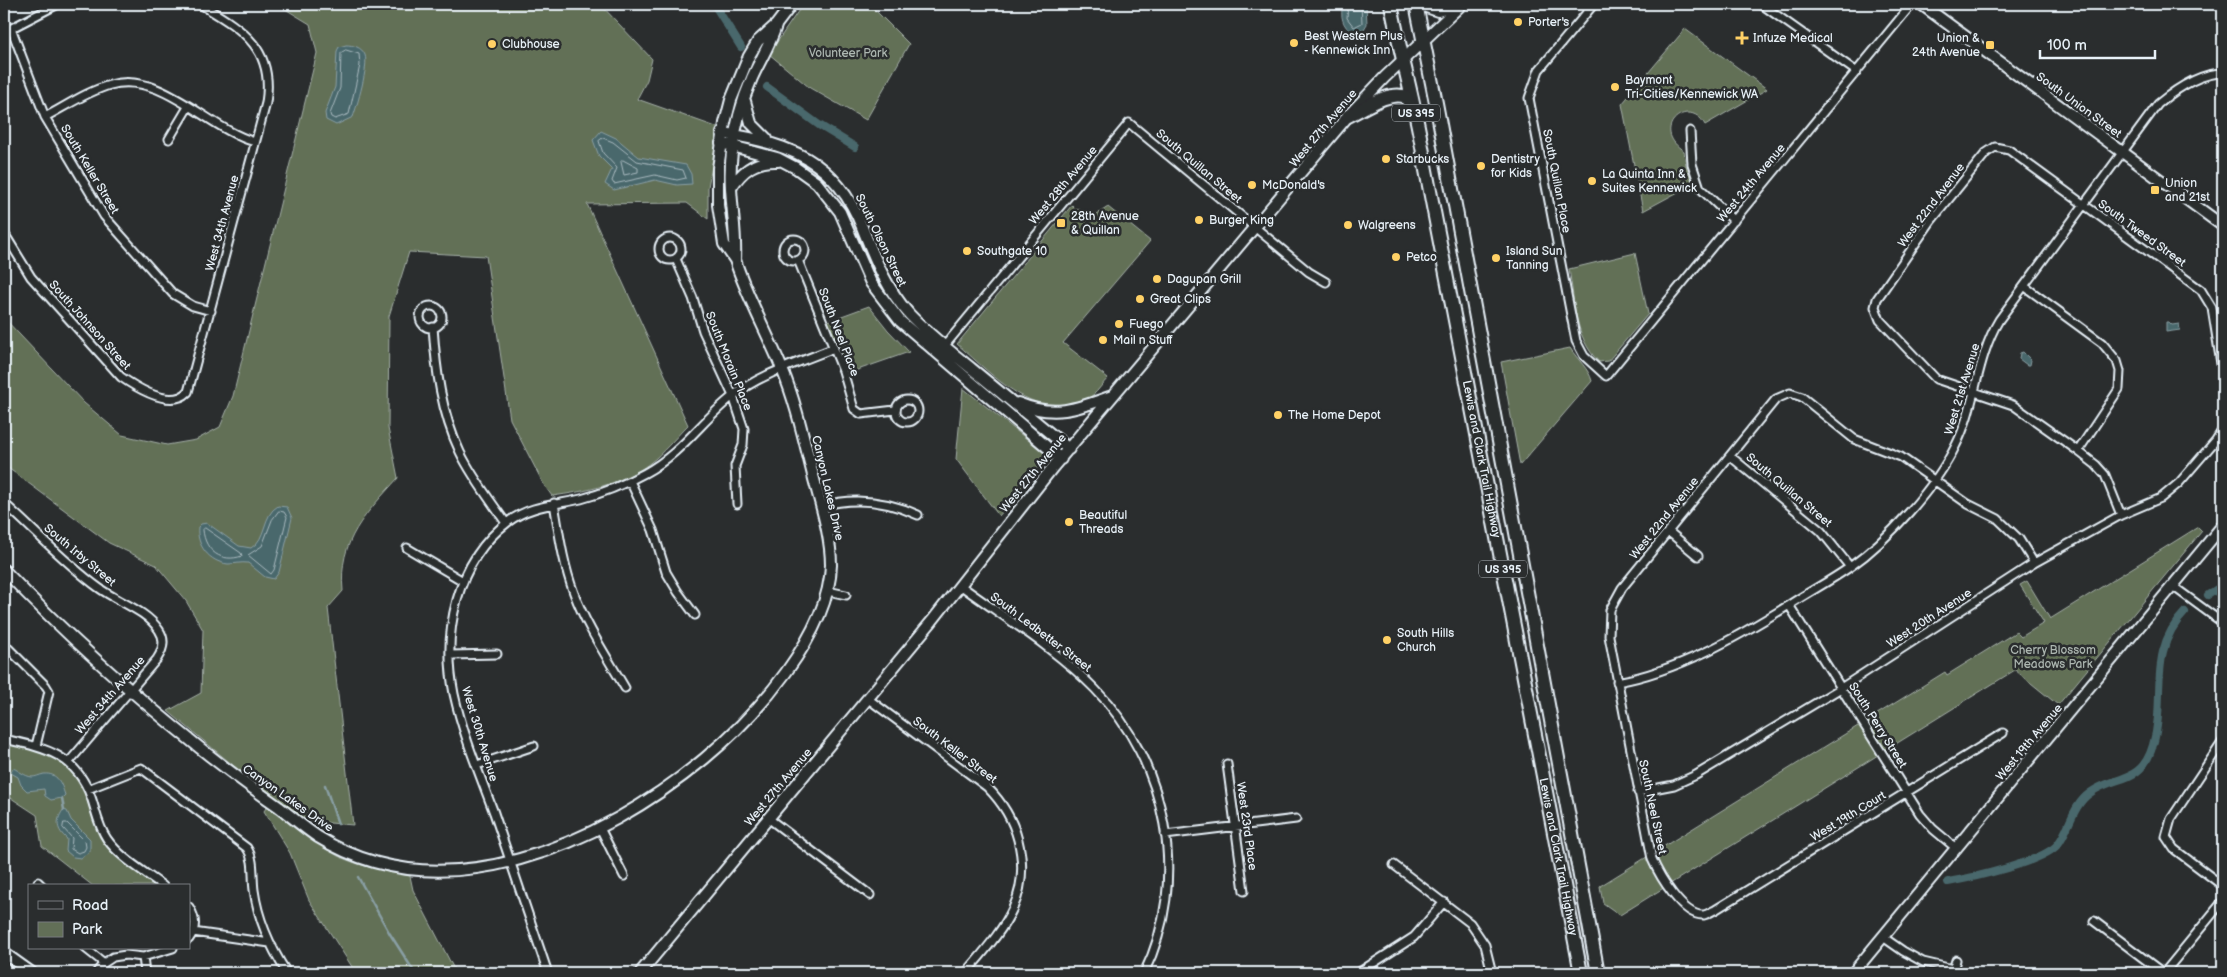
<svg xmlns="http://www.w3.org/2000/svg" width="2227" height="977" font-family="'Balsamiq Sans',sans-serif">
<style>
.green{fill:#626f57;stroke:#a5b0a8}
.water{fill:#4a686c;stroke:#899fa4}
.lines{fill:none;stroke-linecap:round;stroke-linejoin:round}
.shore{stroke:#a9bac0;stroke-width:1}
.stream{stroke:#899fa4;stroke-width:2.5}
.canal{stroke:#4a686c;stroke-width:8}
.street-casing{stroke:#e8f1f8;stroke-width:11}
.secondary-casing{stroke:#e8f1f8;stroke-width:14}
.highway-casing{stroke:#e8f1f8;stroke-width:16}
.street{stroke:#2a2d2e;stroke-width:7}
.secondary{stroke:#2a2d2e;stroke-width:10}
.highway{stroke:#2a2d2e;stroke-width:12}
.poi-dot{fill:#ffd166;stroke:#2a2d2e;stroke-width:2}
.labels{text-anchor:middle;stroke-width:5;stroke-linejoin:round;paint-order:stroke}
.shield{fill:#2a2d2e;stroke:#afb6bb;stroke-width:1}
.shield-label{font-size:11px;font-weight:bold;fill:#e8f1f8}
.poi-label{font-size:12px;fill:#e8f1f8;stroke:#2a2d2e;text-anchor:start}
.park-label{font-size:12px;fill:#acb6b0;stroke:#2a2d2e}
.street-label{font-size:12px;fill:#e8f1f8;stroke:#2a2d2e}
</style>
<rect width="100%" height="100%" fill="#2a2d2e"/>
<filter id="ink" filterUnits="userSpaceOnUse"><feTurbulence type="fractalNoise" baseFrequency=".02" numOctaves="2"/><feDisplacementMap in="SourceGraphic" scale="10" xChannelSelector="R" yChannelSelector="G"/><feConvolveMatrix kernelMatrix="1 2 1 2 8 2 1 2 1" color-interpolation-filters="sRGB"/></filter>
<g filter="url(#ink)">
<path class="green" d="M 277,4 L 600,4 L 652,59 L 647,80 L 637,99 L 719,128 L 708,187 L 708,219 L 687,203 L 587,204 L 688,425 C 675,438 663,453 650,463 C 623,484 584,492 552,496 L 544,485 L 510,419 L 486,256 L 409,252 L 389,316 L 388,428 L 398,478 C 366,514 338,539 343,591 L 328,608 L 353,825 L 307,821 L 246,776 L 168,711 L 201,693 L 203,630 L 186,601 L 156,565 L 109,543 L 4,465 L 4,318 L 84,403 L 122,435 L 167,445 L 196,440 L 220,427 L 233,396 L 317,53 L 310,24 Z
M 803,4 L 869,4 L 909,44 L 866,120 L 810,88 L 769,54 Z
M 1685,29 L 1767,89 L 1705,125 C 1690,95 1648,128 1684,151 L 1686,165 L 1693,184 L 1643,211 L 1622,104 Z
M 1072,205 L 1076,209 L 1096,215 L 1108,207 L 1150,241 L 1063,343 L 1108,378 C 1103,383 1098,391 1093,395 C 1089,398 1083,400 1079,401 C 1032,421 989,371 957,344 Z
M 1635,253 L 1648,314 L 1608,361 L 1599,362 C 1574,337 1575,302 1569,269 Z
M 869,306 L 888,330 L 909,352 L 849,373 L 828,321 Z
M 1570,348 C 1577,359 1589,369 1592,381 L 1520,465 L 1501,362 Z
M 963,388 L 1048,456 L 999,516 L 956,459 Z
M 2198,527 L 2202,531 L 2058,705 L 2015,670 L 1620,915 L 1603,903 L 1600,886 L 1945,672 L 1947,675 L 2016,632 L 2021,637 L 2044,623 L 2020,585 L 2027,581 L 2050,619 Z
M 4,743 C 37,751 71,755 84,792 C 90,807 93,824 102,838 C 115,858 138,872 157,886 L 93,886 L 42,846 L 37,815 L 11,798 L 6,804 L 4,803 Z
M 268,805 C 291,823 313,842 338,856 C 361,867 386,871 410,876 L 413,890 L 456,973 L 356,973 L 309,900 L 290,853 L 264,811 Z"/>
<path class="water" d="M 1343,4 L 1366,4 L 1367,24 L 1364,29 L 1353,33 C 1342,26 1340,16 1343,4 Z
M 346,45 C 353,45 362,47 365,55 C 369,66 357,106 353,117 L 336,125 L 326,120 L 325,113 L 335,87 L 337,51 L 339,47 Z
M 601,131 L 616,138 L 639,157 L 686,165 L 691,174 L 692,184 L 677,185 L 655,180 L 614,190 L 605,184 L 612,169 L 599,156 L 593,140 Z
M 2166,322 L 2169,322 L 2172,325 L 2179,324 L 2180,330 L 2166,332 Z
M 2023,352 L 2031,360 L 2030,365 L 2027,365 L 2019,359 L 2020,353 Z
M 278,506 L 287,507 L 292,518 L 279,572 L 274,579 L 265,577 L 248,563 C 241,562 235,564 228,564 C 209,562 196,545 198,527 L 201,524 L 207,523 L 239,546 L 251,548 C 267,539 262,515 278,506 Z
M 13,768 C 20,771 24,776 32,777 C 36,777 39,775 44,774 C 58,773 61,783 65,795 L 62,798 L 51,800 L 45,796 L 44,789 L 27,791 L 21,785 L 18,777 L 11,773 Z
M 63,810 L 67,811 L 71,820 L 90,839 L 90,851 L 81,858 L 73,857 L 66,851 L 67,839 C 57,830 55,822 63,810 Z"/>
<g class="lines">
<path class="shore" d="M 1348,4 L 1347,18 L 1354,27 L 1362,23 L 1361,4
M 346,50 L 359,54 L 360,65 L 349,114 L 335,119 L 331,117 L 330,114 L 340,88 L 341,53 Z
M 603,138 L 613,142 L 637,161 L 683,170 L 686,178 L 677,180 L 655,175 L 614,184 L 612,181 L 617,168 L 603,153 L 599,141 Z
M 623,160 L 638,168 L 638,172 L 624,175 L 621,162 Z
M 279,511 L 284,512 L 287,517 L 274,570 L 271,574 L 248,555 L 262,546 L 272,520 Z
M 205,528 L 241,553 L 242,556 C 222,563 205,552 203,530 Z
M 64,823 L 67,823 L 85,841 L 86,847 L 84,851 L 78,853 L 71,849 L 72,838 L 63,828 Z"/>
<path class="stream" d="M 325,785 L 338,824
M 62,798 L 64,810
M 358,877 L 390,934 L 415,973"/>
<path class="canal" d="M 714,4 L 741,47
M 767,87 L 819,125 L 855,147
M 2208,595 L 2223,585
M 1948,882 C 1971,878 2044,862 2058,844 C 2070,828 2072,806 2090,793 C 2115,774 2141,786 2153,745 C 2167,698 2146,652 2185,612"/>
<g class="street-casing">
<path id="street" d="M 1594,4 L 1539,70 L 1529,98 L 1576,341 L 1584,356 L 1606,376 L 1912,4
M 1761,4 L 1857,72
M 11,28 L 45,117 L 104,216 L 173,294 L 193,306 L 211,311
M 4,32 L 58,4
M 45,117 C 66,106 88,91 110,85 C 161,70 208,129 255,142
M 1690,131 L 1692,164 L 1700,188 L 1734,221
M 169,139 L 188,107
M 4,233 L 31,277 L 121,377 C 137,388 171,409 188,392 L 266,103 C 275,47 241,29 200,4
M659 249a11 11 0 1 1 22 0a11 11 0 1 1-22 0Z
M783 250a11 11 0 1 1 22 0a11 11 0 1 1-22 0Z
M 676,259 L 693,298 L 703,331 L 733,396 L 744,429 L 743,445 L 735,466 L 737,504
M 798,260 L 843,371 L 854,409 L 861,414 L 895,410
M 2024,286 L 2102,343 L 2117,361 L 2120,371 L 2119,389 L 2078,451
M420 317a11 11 0 1 1 22 0a11 11 0 1 1-22 0Z
M 433,327 C 436,370 441,412 460,452 C 472,477 490,500 506,523
M 942,349 L 1129,123 L 1309,272 L 1326,282
M896 411a11 11 0 1 1 22 0a11 11 0 1 1-22 0Z
M 2223,429 L 2216,440 L 2223,446
M 1730,456 L 1821,531 L 1850,567
M 630,481 L 653,530 L 666,572 L 678,592 L 695,615
M 4,503 C 34,530 67,565 99,588 C 118,602 146,610 159,630 C 166,640 163,650 157,659 L 69,762
M 554,503 C 559,533 563,564 574,593 C 586,626 607,657 625,688
M 821,506 C 854,497 888,501 918,515
M 2121,515 L 2105,475 L 2096,465 L 2078,451 L 2013,405 L 1936,379 L 1880,320 L 1875,307 L 1877,299 L 1931,221 L 1986,153 L 1995,147 L 2009,150 L 2201,290 L 2212,308 L 2223,376
M 1668,531 L 1698,556
M 407,548 L 463,581
M 960,585 C 1005,618 1056,649 1095,689 C 1167,762 1190,880 1144,973
M 2174,587 L 2223,623
M 828,591 L 846,595
M 1789,605 L 1920,814 L 1933,829 L 1957,849
M 4,644 L 46,686 L 49,691 L 36,746
M 450,655 L 497,654
M 1617,682 C 1678,671 1736,638 1789,605 C 1809,592 1830,581 1850,567 C 1887,541 1936,487 1956,445 C 1976,406 1976,358 1999,320 L 2158,104 C 2176,89 2199,73 2223,73
M 867,698 L 987,787 C 1002,802 1013,820 1018,840 C 1033,899 1001,931 966,973
M 2003,733 L 1715,910 C 1712,911 1708,914 1704,915 C 1683,917 1659,875 1652,859 L 1609,636 L 1610,610 L 1622,588 L 1776,399 L 1790,393 L 1802,397 L 1854,439 L 1901,457 L 1968,504 L 1998,519 L 2019,539 L 2034,563
M 4,739 C 44,748 75,753 91,797 C 96,811 98,826 107,839 C 120,858 145,872 163,886
M 2223,741 L 2171,819 L 2166,837 L 2174,849 L 2223,886
M 1227,764 L 1244,891
M 477,765 L 534,746
M 88,789 L 141,768 L 247,848 C 255,860 252,876 254,890 C 258,920 271,948 287,973
M 1638,792 L 1674,785 L 1696,775 L 1841,688 L 2034,563 L 2121,515 L 2161,498 L 2179,483 L 2216,440
M 768,818 L 870,895
M 600,828 L 624,876
M 1165,835 L 1296,819
M 1394,865 L 1470,923 L 1485,945 L 1492,973
M 38,882 L 42,886
M 189,907 C 196,918 197,928 189,939
M 2094,921 L 2163,973
M 193,932 L 270,943
M 1883,937 L 1903,951 L 1923,962 L 1970,973
M 85,948 L 104,963
M 143,957 L 145,973
M 1953,970 L 1956,960
M 96,973 L 104,963 L 113,957 L 126,955 L 143,957 L 173,948
M 548,973 C 530,920 512,867 494,813 C 480,775 463,735 454,694 C 442,633 456,561 508,522 C 530,505 556,505 581,499 C 604,493 625,484 645,473 C 683,452 701,421 733,396 C 758,375 803,361 834,348
M 1358,973 L 1414,937 L 1444,902
M 2164,973 L 2223,901"/>
</g>
<g class="secondary-casing">
<path id="secondary" d="M 1921,4 L 2223,226
M 745,101 L 751,123 L 767,139
M 722,133 C 788,143 836,160 862,227 C 875,259 886,288 909,314 C 928,334 950,351 972,369 C 1004,395 1036,422 1069,449
M 721,143 L 777,158 L 796,168 L 817,183 L 840,212 L 871,283 L 900,321 L 1061,459
M 731,188 C 742,170 756,160 778,161
M 735,260 C 737,224 727,189 732,152 C 735,127 742,101 752,78 C 760,60 770,45 776,26
M 1018,403 C 1054,418 1077,409 1112,396
M 4,570 C 65,634 131,693 200,748 C 226,769 252,788 279,807 C 292,817 304,828 318,837 C 444,915 601,844 704,759 C 755,717 829,635 831,565 C 831,538 822,509 815,483 C 805,445 797,405 782,369 C 767,332 747,297 735,260 L 724,244 L 718,205 L 718,168 L 725,123 L 731,100 L 749,56 L 758,41 L 776,25 L 792,4
M 4,953 L 32,973
M 640,973 L 932,621 L 1053,467 L 1348,116 L 1385,77 L 1462,4
M 1853,973 L 2223,525"/>
</g>
<g class="highway-casing">
<g id="highway">
<path id="s1" d="M 1391,4 C 1401,58 1417,110 1425,165 L 1581,973"/>
<path d="M 1416,4 L 1436,103 L 1598,973"/>
<path d="M 1421,4 L 1438,10 L 1457,4"/>
<path d="M 1348,116 C 1363,109 1389,90 1406,97 L 1412,109"/>
</g>
</g>
<use href="#street" class="street"/>
<use href="#secondary" class="secondary"/>
<use href="#highway" class="highway"/>
</g>
</g>
<g class="poi-dot">
<circle cx="1518" cy="22" r="5"/>
<path d="M1739.5 30.5h5v5h5v5h-5v5h-5v-5h-5v-5h5z"/>
<circle cx="1294" cy="43" r="5"/>
<circle cx="492" cy="44" r="5"/>
<rect x="1985" y="40" width="10" height="10" rx="2.5"/>
<circle cx="1615" cy="87" r="5"/>
<circle cx="1386" cy="159" r="5"/>
<circle cx="1481" cy="166" r="5"/>
<circle cx="1592" cy="181" r="5"/>
<circle cx="1252" cy="185" r="5"/>
<rect x="2150" y="185" width="10" height="10" rx="2.5"/>
<circle cx="1199" cy="220" r="5"/>
<rect x="1056" y="218" width="10" height="10" rx="2.5"/>
<circle cx="1348" cy="225" r="5"/>
<circle cx="967" cy="251" r="5"/>
<circle cx="1396" cy="257" r="5"/>
<circle cx="1496" cy="258" r="5"/>
<circle cx="1157" cy="279" r="5"/>
<circle cx="1140" cy="299" r="5"/>
<circle cx="1119" cy="324" r="5"/>
<circle cx="1103" cy="340" r="5"/>
<circle cx="1278" cy="415" r="5"/>
<circle cx="1069" cy="522" r="5"/>
<circle cx="1387" cy="640" r="5"/>
</g>
<g class="labels">
<g class="shield">
<rect x="1392" y="104.5" width="48" height="17" rx="4"/>
<rect x="1479" y="560.5" width="48" height="17" rx="4"/>
</g>
<g class="shield-label">
<text x="1416" y="117">US 395</text>
<text x="1503" y="573">US 395</text>
</g>
<g class="poi-label">
<text x="1528" y="26">Porter's</text>
<text x="1304" y="40">Best Western Plus<tspan x="1304" dy="14">- Kennewick Inn</tspan></text>
<text x="1753" y="42">Infuze Medical</text>
<text x="1980" y="42" text-anchor="end">Union &amp;<tspan x="1980" dy="14">24th Avenue</tspan></text>
<text x="502" y="48">Clubhouse</text>
<text x="1625" y="84">Baymont<tspan x="1625" dy="14">Tri-Cities/Kennewick WA</tspan></text>
<text x="1396" y="163">Starbucks</text>
<text x="1491" y="163">Dentistry<tspan x="1491" dy="14">for Kids</tspan></text>
<text x="1602" y="178">La Quinta Inn &amp;<tspan x="1602" dy="14">Suites Kennewick</tspan></text>
<text x="2165" y="187">Union<tspan x="2165" dy="14">and 21st</tspan></text>
<text x="1262" y="189">McDonald's</text>
<text x="1071" y="220">28th Avenue<tspan x="1071" dy="14">&amp; Quillan</tspan></text>
<text x="1209" y="224">Burger King</text>
<text x="1358" y="229">Walgreens</text>
<text x="977" y="255">Southgate 10</text>
<text x="1506" y="255">Island Sun<tspan x="1506" dy="14">Tanning</tspan></text>
<text x="1406" y="261">Petco</text>
<text x="1167" y="283">Dagupan Grill</text>
<text x="1150" y="303">Great Clips</text>
<text x="1129" y="328">Fuego</text>
<text x="1113" y="344">Mail n Stuff</text>
<text x="1288" y="419">The Home Depot</text>
<text x="1079" y="519">Beautiful<tspan x="1079" dy="14">Threads</tspan></text>
<text x="1397" y="637">South Hills<tspan x="1397" dy="14">Church</tspan></text>
</g>
<g class="park-label">
<text x="848" y="57">Volunteer Park</text>
<text x="2053" y="654">Cherry Blossom<tspan x="2053" dy="14">Meadows Park</tspan></text>
</g>
<g class="street-label">
<text transform="translate(2079 105) rotate(36)" y="4">South Union Street</text>
<text transform="translate(1323 128) rotate(-50)" y="4">West 27th Avenue</text>
<text transform="translate(1199 166) rotate(40)" y="4">South Quillan Street</text>
<text transform="translate(90 169) rotate(59)" y="4">South Keller Street</text>
<text transform="translate(1557 181) rotate(79)" y="4">South Quillan Place</text>
<text transform="translate(1751 183) rotate(-50)" y="4">West 24th Avenue</text>
<text transform="translate(1063 185) rotate(-50)" y="4">West 28th Avenue</text>
<text transform="translate(1931 205) rotate(-53)" y="4">West 22nd Avenue</text>
<text transform="translate(222 223) rotate(-75)" y="4">West 34th Avenue</text>
<text transform="translate(2142 233) rotate(36)" y="4">South Tweed Street</text>
<text transform="translate(881 240) rotate(64)" y="4">South Olson Street</text>
<text transform="translate(90 325) rotate(48)" y="4">South Johnson Street</text>
<text transform="translate(839 332) rotate(69)" y="4">South Neel Place</text>
<text transform="translate(729 361) rotate(68)" y="4">South Morain Place</text>
<text transform="translate(1962 389) rotate(-73)" y="4">West 21st Avenue</text>
<text dy="4" stroke="none"><textPath href="#s1" startOffset="464">Lewis and Clark Trail Highway</textPath></text>
<text transform="translate(1033 473) rotate(-51)" y="4">West 27th Avenue</text>
<text transform="translate(828 488) rotate(77)" y="4">Canyon Lakes Drive</text>
<text transform="translate(1789 490) rotate(40)" y="4">South Quillan Street</text>
<text transform="translate(1664 518) rotate(-51)" y="4">West 22nd Avenue</text>
<text transform="translate(80 555) rotate(40)" y="4">South Irby Street</text>
<text transform="translate(1929 618) rotate(-33)" y="4">West 20th Avenue</text>
<text transform="translate(1041 632) rotate(37)" y="4">South Ledbetter Street</text>
<text transform="translate(110 695) rotate(-49)" y="4">West 34th Avenue</text>
<text transform="translate(1878 725) rotate(58)" y="4">South Perry Street</text>
<text transform="translate(480 734) rotate(73)" y="4">West 30th Avenue</text>
<text transform="translate(2029 742) rotate(-50)" y="4">West 19th Avenue</text>
<text transform="translate(955 750) rotate(37)" y="4">South Keller Street</text>
<text transform="translate(778 787) rotate(-50)" y="4">West 27th Avenue</text>
<text transform="translate(288 798) rotate(35)" y="4">Canyon Lakes Drive</text>
<text transform="translate(1653 807) rotate(78)" y="4">South Neel Street</text>
<text transform="translate(1848 816) rotate(-31)" y="4">West 19th Court</text>
<text transform="translate(1247 826) rotate(82)" y="4">West 23rd Place</text>
<text dy="4" stroke="none"><textPath href="#s1" startOffset="869">Lewis and Clark Trail Highway</textPath></text>
</g>
</g>
<rect width="2227" height="977" fill="none" stroke="#2a2d2e" stroke-width="20"/>
<rect x="10" y="10" width="2207" height="957" fill="none" stroke="#e8f1f8" stroke-width="2" filter="url(#ink)"/>
<rect x="28" y="884" width="162" height="65" fill="#2a2d2e" stroke="#767b7f"/>
<rect x="38" y="901" width="25" height="8" fill="#2a2d2e" stroke="#767b7f"/>
<text x="72" y="910" font-size="15" fill="#e8f1f8">Road</text>
<rect x="38" y="922" width="25" height="15" fill="#626f57" stroke="#767b7f"/>
<text x="72" y="934" font-size="15" fill="#e8f1f8">Park</text>
<path d="M2040 50v8h115v-8" fill="none" stroke="#e8f1f8" stroke-width="2.5"/>
<text x="2047" y="50" font-size="15" fill="#e8f1f8" stroke="#2a2d2e" stroke-width="4" paint-order="stroke">100 m</text>
</svg>
